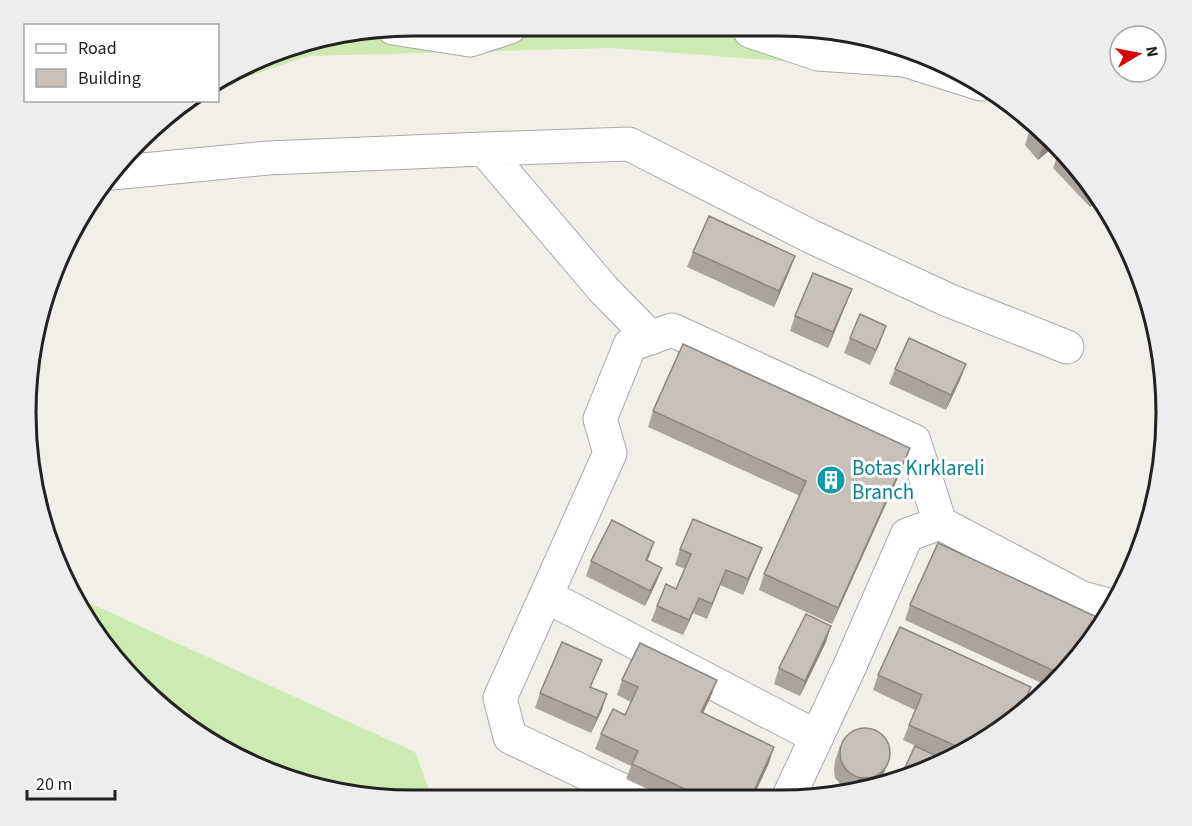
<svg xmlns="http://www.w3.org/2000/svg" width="1192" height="826" font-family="'Source Sans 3',sans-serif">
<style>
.grass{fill:#cdebb0}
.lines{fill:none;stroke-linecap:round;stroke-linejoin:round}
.minor-casing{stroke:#a9a9a9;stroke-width:35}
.minor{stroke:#fff;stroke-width:33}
.wall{fill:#aba49e}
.shaded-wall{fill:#8b8681}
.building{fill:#c7bfb8;stroke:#8b8681;stroke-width:1.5}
.labels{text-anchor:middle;stroke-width:6;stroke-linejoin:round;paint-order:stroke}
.culture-label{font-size:21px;fill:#0d838f;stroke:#fff;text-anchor:start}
.rim{fill:none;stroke:#222;stroke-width:3}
</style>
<rect width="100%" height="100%" fill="#f2efe9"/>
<path class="grass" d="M 413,26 L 854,33 L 972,77 L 1005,102 L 910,71 L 612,48 L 308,56 L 218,87 L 218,82 L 312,39 Z
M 74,596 L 415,752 L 433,800 L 413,800 L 264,771 L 139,687 Z"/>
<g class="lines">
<g class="minor-casing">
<path id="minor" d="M 393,28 L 470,40 L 510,27
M 750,31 L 818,54 L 905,60 L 981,84
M 484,149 L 604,290 L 651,338
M 112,173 L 268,158 L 484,149 L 629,144 L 812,237 L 948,300 L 1067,347
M 546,596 L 817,737
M 790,794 L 849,668 L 907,535 L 940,523
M 636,797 L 510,737 L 500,698 L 610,453 L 600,419 L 630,345 L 672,330 L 914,441 L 940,523 L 1082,598 L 1108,605"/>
</g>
<use href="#minor" class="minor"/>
</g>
<path class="wall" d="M 1030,129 L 1054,140 L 1051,149 L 1038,160 L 1025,145 Z
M 1061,150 L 1095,202 L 1090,207 L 1053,168 L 1059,152 Z
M 693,252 L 795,256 L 789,272 L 774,307 L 687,267 Z
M 846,304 L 828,348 L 790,331 L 795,316 Z
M 850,338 L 880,342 L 870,365 L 844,353 Z
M 966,364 L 960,380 L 946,410 L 889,384 L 895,369 Z
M 653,411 L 904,464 L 832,624 L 759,590 L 764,574 L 800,496 L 648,427 Z
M 654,542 L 647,560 L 662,568 L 656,583 L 645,606 L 586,576 L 591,561 Z
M 680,549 L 756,563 L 743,595 L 720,585 L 707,619 L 693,613 L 683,635 L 651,621 L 657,606 L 676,589 L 685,569 L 675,565 Z
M 910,605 L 1099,618 L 1052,688 L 905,620 Z
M 826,642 L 800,696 L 774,684 L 779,668 Z
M 596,675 L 591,687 L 602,710 L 591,733 L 535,708 L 540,693 Z
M 878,675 L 1031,687 L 1022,710 L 949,761 L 903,740 L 915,710 L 873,690 Z
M 622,680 L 717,680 L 711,696 L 703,713 L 769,763 L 754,795 L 662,796 L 626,779 L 631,766 L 595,749 L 601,734 L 625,715 L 631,702 L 617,695 Z
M 840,746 L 881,781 L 849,792 L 846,791 L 835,778 L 834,770 L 835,761 Z"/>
<path class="shaded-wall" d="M 1051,138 L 1054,140 L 1051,149 L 1038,160 L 1044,144 Z
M 1093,199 L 1095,202 L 1090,207 Z
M 795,256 L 789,272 L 774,307 L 779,291 Z
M 852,289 L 846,304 L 828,348 L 833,332 Z
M 886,326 L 880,342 L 870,365 L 876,350 Z
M 966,364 L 960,380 L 946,410 L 951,395 Z
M 910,448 L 904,464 L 832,624 L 838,608 Z
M 654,542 L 649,557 L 640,575 L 646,560 Z
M 762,548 L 756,563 L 743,595 L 748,579 Z
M 662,568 L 656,583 L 645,606 L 650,591 Z
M 726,570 L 720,585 L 707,619 L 712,604 Z
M 699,598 L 693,613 L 683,635 L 689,620 Z
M 831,626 L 826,642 L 800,696 L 805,681 Z
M 717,680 L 711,696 L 696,728 L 701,712 Z
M 1031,687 L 1022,710 L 1019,711 Z
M 607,694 L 602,710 L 591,733 L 597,718 Z
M 774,747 L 769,763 L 754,795 L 752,795 Z
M 887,765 L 881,781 L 878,785 L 854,793 L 859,778 Z"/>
<path class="building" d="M 1035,125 L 1051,138 L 1044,144 L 1030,129 Z
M 1061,150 L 1070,164 L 1059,152 Z
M 709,216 L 795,256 L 779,291 L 693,252 Z
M 813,273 L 852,289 L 833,332 L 795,316 Z
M 860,314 L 886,326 L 876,350 L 850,338 Z
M 909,338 L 966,364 L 951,395 L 895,369 Z
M 683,344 L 910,448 L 838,608 L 764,574 L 806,481 L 653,411 Z
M 693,519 L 762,548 L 748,579 L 726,570 L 712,604 L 699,598 L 689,620 L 657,606 L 666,584 L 676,589 L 691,554 L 680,549 Z
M 612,520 L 654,542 L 646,560 L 662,568 L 650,591 L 591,561 Z
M 938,543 L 1099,618 L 1061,674 L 910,605 Z
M 806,614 L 831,626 L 805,681 L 779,668 Z
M 900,627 L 1031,687 L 1019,711 L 965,750 L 909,725 L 922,695 L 878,675 Z
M 562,642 L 602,660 L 590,687 L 607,694 L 597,718 L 540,693 Z
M 640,643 L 717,680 L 701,712 L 774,747 L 752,795 L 699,796 L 632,764 L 638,751 L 601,734 L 613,709 L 625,715 L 638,687 L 622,680 Z
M840 753a25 25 0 1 1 50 0a25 25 0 1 1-50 0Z
M 915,746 L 948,761 L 900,778 Z
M 851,787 L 860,791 L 854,793 L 849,793 Z"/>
<defs>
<g id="building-disc" transform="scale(1.5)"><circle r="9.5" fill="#0f9aa8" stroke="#fff"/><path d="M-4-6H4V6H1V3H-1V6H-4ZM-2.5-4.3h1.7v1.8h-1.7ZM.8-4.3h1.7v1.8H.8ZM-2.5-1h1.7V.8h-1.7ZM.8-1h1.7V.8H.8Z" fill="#fff"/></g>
</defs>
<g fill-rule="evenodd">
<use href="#building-disc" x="831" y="480"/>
</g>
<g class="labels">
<g class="culture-label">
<text x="852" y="475">Botas Kırklareli<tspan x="852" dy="24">Branch</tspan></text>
</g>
</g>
<path d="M0 0H1192V826H0ZM413 36H779A377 377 0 0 1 1156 413V413A377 377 0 0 1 779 790H413A377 377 0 0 1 36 413V413A377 377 0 0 1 413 36Z" fill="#ededed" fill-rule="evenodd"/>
<path class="rim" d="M413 36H779A377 377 0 0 1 1156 413V413A377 377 0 0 1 779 790H413A377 377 0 0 1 36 413V413A377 377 0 0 1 413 36Z"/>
<rect x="24" y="24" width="195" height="78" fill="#ffffff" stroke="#a7a7a7" stroke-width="1.5"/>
<rect x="36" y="44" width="30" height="9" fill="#ffffff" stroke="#a7a7a7" stroke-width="1.5"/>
<text x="78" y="54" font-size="18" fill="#222222">Road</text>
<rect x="36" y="69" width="30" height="18" fill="#c7bfb8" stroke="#a7a7a7" stroke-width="1.5"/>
<text x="78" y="84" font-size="18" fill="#222222">Building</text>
<g transform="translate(1138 54) rotate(80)"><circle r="28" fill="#ffffff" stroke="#a7a7a7" stroke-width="1.5"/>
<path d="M0-4.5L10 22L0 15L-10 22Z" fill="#d40000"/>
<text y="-9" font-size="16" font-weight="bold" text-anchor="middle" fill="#222222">N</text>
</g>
<path d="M27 790v9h88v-9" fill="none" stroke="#222222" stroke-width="3"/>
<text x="36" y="790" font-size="18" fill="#222222" stroke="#ffffff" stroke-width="4.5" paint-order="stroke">20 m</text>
</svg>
